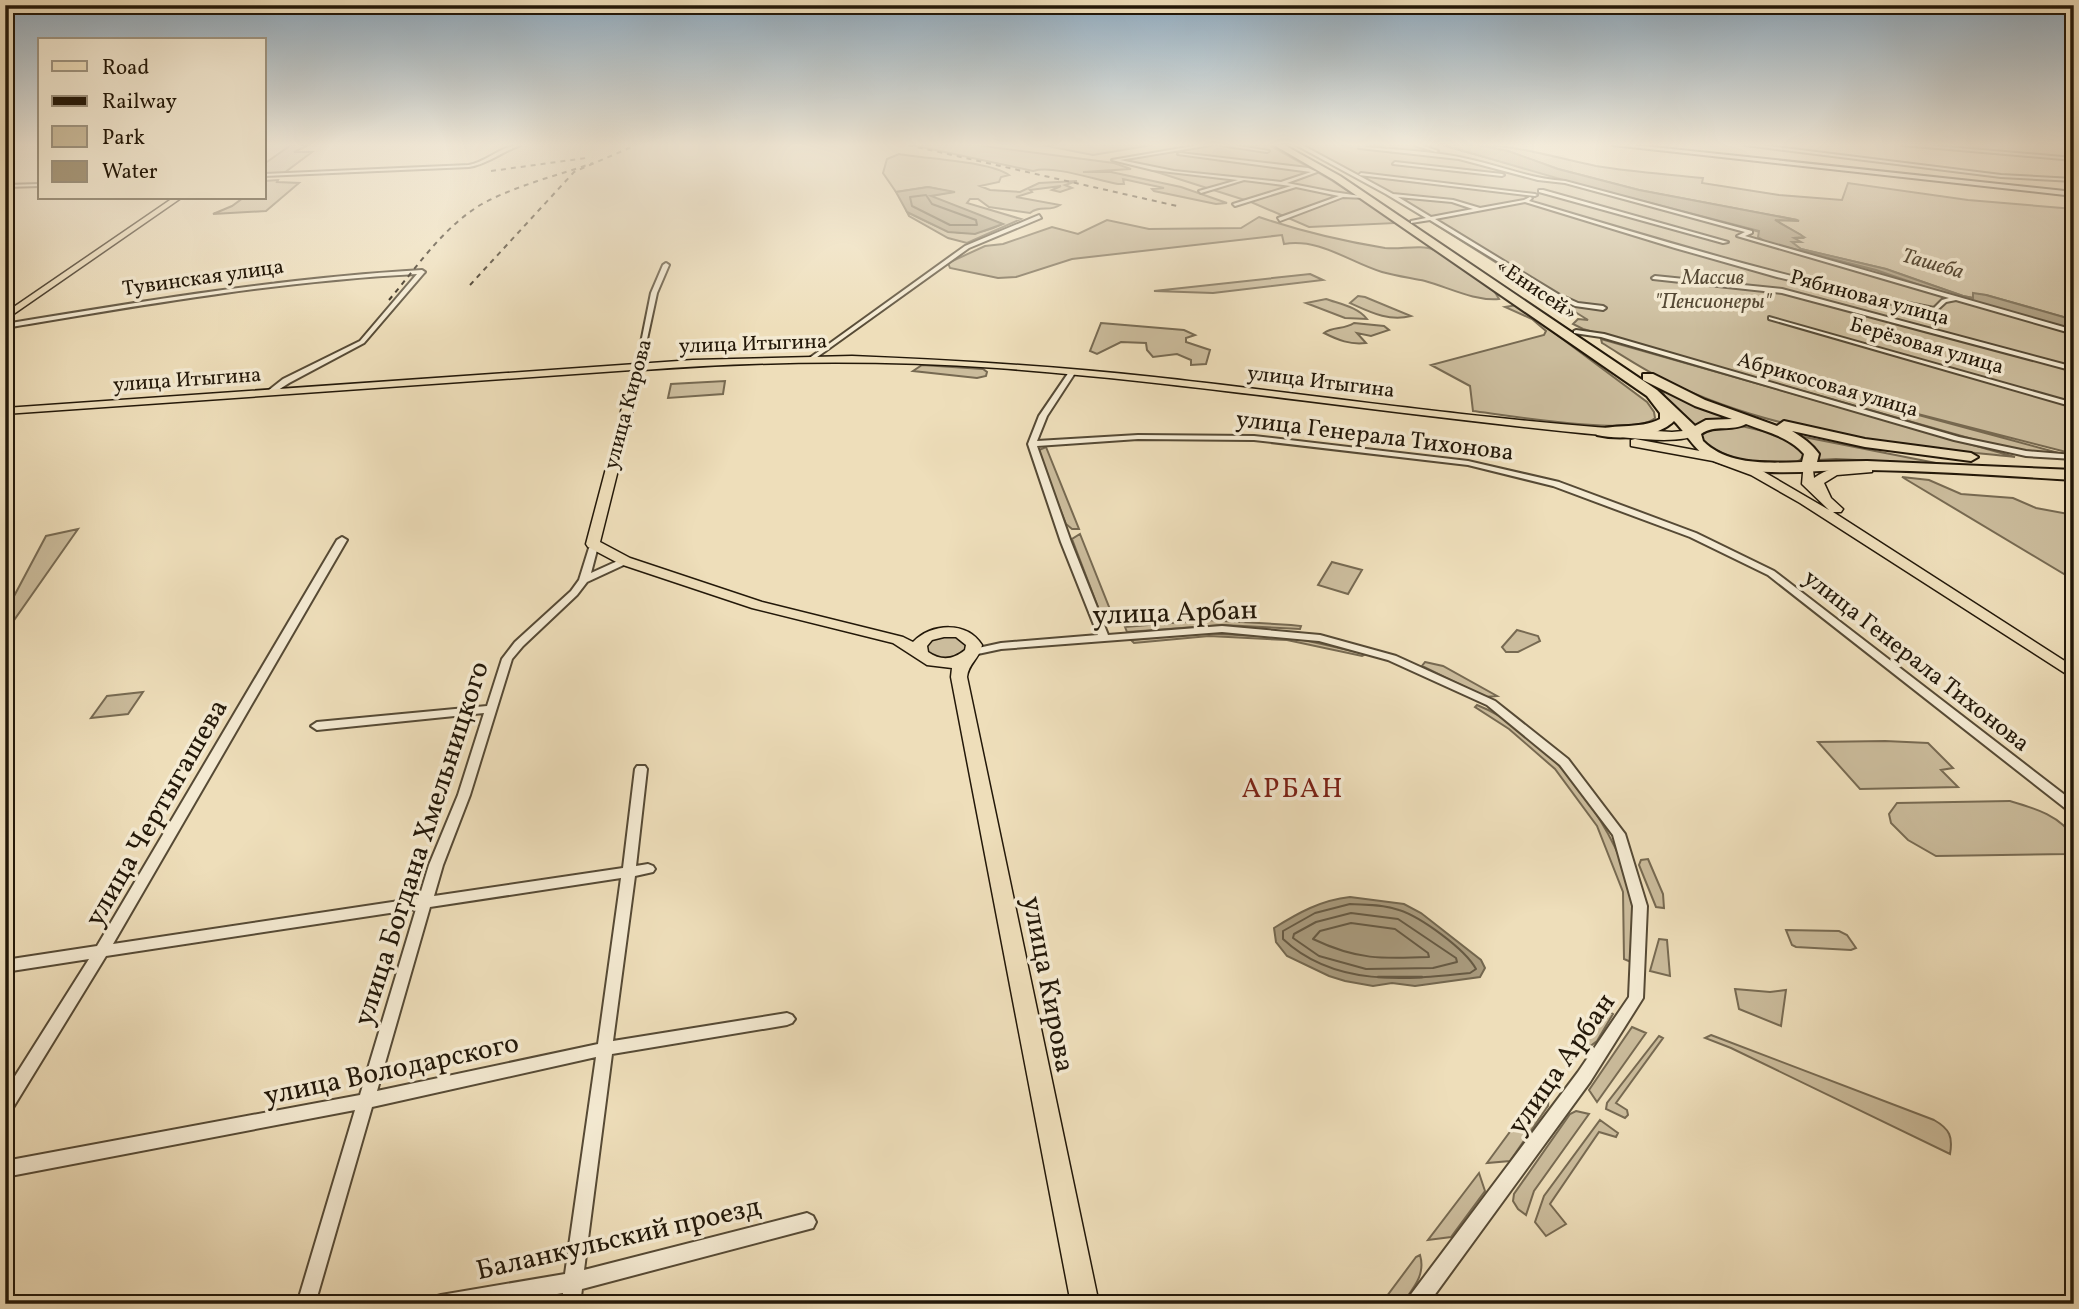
<svg xmlns="http://www.w3.org/2000/svg" width="2079" height="1309" font-family="Vollkorn,serif">
<style>
.green{fill:#cbbc9c;stroke:#776a52;stroke-width:2}
.water{fill:#a99b7e;stroke:#73674f;stroke-width:2}
.lines{fill:none;stroke-linecap:round;stroke-linejoin:round}
.shore-far1{stroke:#665a44;stroke-width:2}
.shore{stroke:#665a44;stroke-width:2.5}
.street-casing{stroke:#564a35;stroke-width:4}
.secondary-casing{stroke:#231809;stroke-width:4}
.primary-casing{stroke:#231809;stroke-width:3}
.highway-casing{stroke:#231809;stroke-width:4}
.street{fill:#f4ead2;fill-rule:evenodd}
.secondary{fill:#f4ead2;fill-rule:evenodd}
.primary{fill:#eedeba;fill-rule:evenodd}
.highway{fill:#eedeba;fill-rule:evenodd}
.rail{stroke:#231809;stroke-width:2;stroke-dasharray:5 5;stroke-linecap:butt}
.labels{text-anchor:middle;stroke-width:7;stroke-linejoin:round;paint-order:stroke}
.far-water-label{font-size:21px;font-style:italic;fill:#594c38;stroke:#f4ead2}
.far-street-label{font-size:21px;fill:#231809;stroke:#f4ead2}
.far-park-label{font-size:21px;font-style:italic;fill:#554935;stroke:#f4ead2}
.street-label{font-size:24px;fill:#231809;stroke:#f4ead2}
.near-street-label{font-size:28px;fill:#231809;stroke:#f4ead2}
.quarter-label{font-size:28px;letter-spacing:2px;fill:#7a1f14;stroke:#f4ead2}
</style>
<rect width="100%" height="100%" fill="#eedeba"/>
<filter id="stains"><feTurbulence type="fractalNoise" baseFrequency=".00286" numOctaves="4"/><feColorMatrix values="0 0 0 0 .2 0 0 0 0 .09 0 0 0 0 .02 0 0 0 .5 -.17"/></filter>
<radialGradient id="worn" r=".72"><stop offset=".6" stop-color="#630" stop-opacity="0"/><stop offset="1" stop-color="#630" stop-opacity=".3"/></radialGradient>
<path class="green" d="M 291,145 L 309,145 L 294,152 L 312,152 L 284,173 L 264,174 L 264,164 Z
M 912,145 L 976,145 L 1114,163 L 1131,169 L 1083,172 L 1111,172 L 1181,187 L 1227,203 L 1216,204 L 1154,191 L 1152,189 L 1164,188 L 1123,179 L 1124,184 L 1118,184 C 1095,180 1054,165 1033,171 Z
M 1042,145 L 1152,145 L 1093,155 Z
M 1213,145 L 1269,145 L 1331,180 L 1397,223 L 1309,227 L 1251,202 L 1119,160 Z
M 1295,145 L 1441,145 L 1760,232 L 1766,242 L 1876,270 L 1930,290 L 2074,330 L 2074,454 L 1863,400 L 2066,455 L 2004,448 L 1583,329 L 1573,324 L 1578,319 L 1588,320 L 1377,188 Z
M 1477,145 C 1518,145 1556,158 1596,166 C 1632,172 1666,174 1703,178 L 1702,183 L 1779,195 L 1842,200 L 1848,183 L 1968,200 L 2074,209 L 2074,320 L 1986,295 L 1974,294 L 1973,298 L 1963,296 L 1886,269 L 1801,249 L 1785,239 L 1795,240 L 1794,238 L 1803,238 L 1801,235 L 1774,220 L 1797,220 L 1639,190 L 1558,169 L 1508,151 Z
M 899,154 C 926,159 989,161 1009,175 L 1001,177 L 999,182 L 980,186 L 990,190 L 1020,192 L 1039,183 L 1077,181 L 1065,185 L 1072,188 L 1060,192 L 1052,190 L 1061,186 L 1030,190 L 1032,192 L 1016,197 L 1060,205 C 1050,212 1039,205 1030,213 L 989,207 L 978,199 L 970,199 L 967,203 L 1021,219 L 967,243 L 948,238 L 909,216 L 907,212 C 942,229 964,243 1002,224 L 929,196 L 952,192 L 928,187 L 896,192 L 883,173 L 887,159 Z
M 278,180 L 277,182 L 299,183 L 266,211 L 213,214 L 232,206 L 243,198 L 264,198 L 264,181 Z
M 1259,217 C 1300,231 1342,241 1385,248 C 1400,250 1421,244 1434,250 C 1454,259 1474,277 1493,289 L 1499,299 C 1474,301 1450,288 1425,281 C 1411,278 1396,276 1382,272 C 1349,262 1320,238 1284,244 L 1282,235 L 1072,259 L 1016,277 L 998,278 L 950,268 L 948,263 L 985,246 L 1003,244 L 1052,227 L 1078,234 L 1107,220 L 1149,229 L 1241,228 Z
M 1310,274 L 1323,280 L 1213,293 L 1154,291 Z
M 1358,296 L 1365,297 L 1411,316 C 1389,322 1370,312 1350,303 Z
M 1326,299 C 1340,304 1358,307 1367,319 L 1345,318 L 1306,303 Z
M 1517,305 L 1647,402 L 1654,412 L 1655,418 C 1636,437 1505,415 1473,411 L 1470,386 L 1431,365 L 1544,335 L 1546,331 L 1532,319 L 1505,307 Z
M 1101,323 L 1184,330 L 1195,335 L 1186,338 L 1186,342 L 1210,350 L 1206,364 L 1191,365 L 1191,360 L 1177,354 L 1153,357 L 1147,350 L 1146,343 L 1121,342 L 1097,354 L 1090,351 Z
M 1354,323 L 1384,326 L 1389,330 L 1371,336 L 1357,333 L 1366,343 C 1350,345 1338,340 1324,333 C 1333,326 1344,330 1354,323 Z
M 1601,339 L 2015,457 C 1900,445 1777,435 1671,383 C 1647,372 1625,357 1602,343 Z
M 922,365 L 983,369 L 987,372 L 986,376 L 977,378 L 913,371 Z
M 725,381 L 723,394 L 668,398 L 671,384 Z
M 1662,390 L 1746,422 L 1704,422 L 1694,426 L 1665,397 Z
M 1737,425 L 1784,436 L 1804,453 L 1804,456 C 1787,478 1718,458 1702,440 L 1702,434 L 1707,429 Z
M 1794,435 L 1941,464 L 1836,459 L 1817,460 L 1818,453 Z
M 1046,447 L 1079,529 L 1072,529 L 1066,524 L 1039,455 L 1039,450 Z
M 1902,477 L 1929,480 L 1961,494 L 2013,498 L 2036,508 L 2074,515 L 2074,580 Z
M 78,529 L 5,633 L 5,604 L 13,598 L 46,536 Z
M 1080,534 L 1115,622 L 1104,623 L 1072,539 Z
M 1332,562 L 1362,570 L 1348,594 L 1318,585 Z
M 1207,620 L 1291,625 L 1301,626 L 1300,629 L 1223,625 L 1127,632 L 1125,627 Z
M 1517,630 L 1538,636 L 1540,641 L 1518,652 L 1506,652 L 1502,647 Z
M 1200,633 L 1295,638 L 1366,654 L 1362,656 L 1287,640 L 1209,636 L 1134,643 L 1131,640 Z
M 952,634 L 970,647 L 957,659 L 928,657 L 926,641 Z
M 1425,662 L 1443,666 L 1497,696 L 1485,697 L 1422,666 Z
M 143,692 L 128,714 L 91,718 L 107,696 Z
M 1477,705 C 1544,731 1612,819 1630,887 C 1636,912 1633,937 1631,962 L 1624,959 L 1623,892 L 1597,826 L 1555,769 L 1509,729 L 1475,707 Z
M 1885,741 L 1928,743 L 1953,768 L 1941,770 L 1958,787 L 1860,789 L 1818,742 Z
M 2010,801 C 2034,808 2062,816 2074,839 L 2068,854 L 1936,856 L 1908,840 L 1891,823 L 1889,814 L 1897,803 Z
M 1648,859 L 1663,894 L 1664,908 L 1656,907 L 1639,865 L 1641,860 Z
M 1786,930 L 1839,931 L 1847,935 L 1856,948 L 1851,950 L 1796,947 L 1792,945 Z
M 1659,939 L 1667,940 L 1670,976 L 1650,971 Z
M 1735,989 L 1770,992 L 1786,990 L 1781,1026 L 1739,1009 Z
M 1601,1007 L 1613,1014 L 1597,1041 L 1571,1061 L 1564,1056 Z
M 1632,1027 L 1646,1033 L 1597,1102 L 1589,1090 Z
M 1711,1035 L 1934,1120 C 1950,1129 1953,1137 1950,1154 L 1731,1048 L 1705,1038 Z
M 1659,1036 L 1663,1038 L 1616,1103 L 1627,1110 L 1628,1115 L 1625,1118 L 1606,1109 L 1607,1103 Z
M 1542,1088 L 1549,1093 L 1548,1106 L 1510,1161 L 1487,1163 Z
M 1576,1111 L 1589,1114 L 1534,1191 L 1526,1215 L 1518,1209 L 1513,1201 L 1514,1194 L 1570,1114 Z
M 1600,1120 L 1618,1133 L 1616,1137 L 1599,1132 L 1550,1204 L 1566,1224 L 1546,1236 L 1535,1222 L 1544,1196 Z
M 1479,1173 L 1485,1191 L 1451,1237 L 1428,1240 Z
M 1420,1255 C 1426,1275 1413,1288 1402,1304 L 1381,1304 L 1416,1257 Z"/>
<path class="water" d="M 1443,145 L 1477,145 L 1508,151 L 1558,169 L 1639,190 L 1797,220 L 1799,221 L 1775,220 L 1801,235 L 1804,237 L 1794,238 L 1801,242 L 1792,242 L 1801,249 L 1886,269 L 1963,296 L 1973,298 L 1973,293 L 1986,295 L 2074,320 L 2074,330 L 1989,309 L 1876,270 L 1766,242 L 1758,237 L 1759,231 L 1577,184 Z
M 928,187 L 955,192 L 931,196 L 1003,224 L 975,234 L 948,232 L 907,212 L 896,192 Z
M 1350,897 L 1404,904 L 1421,913 L 1481,960 L 1485,968 L 1480,977 L 1415,986 L 1392,983 L 1373,986 L 1345,981 L 1329,976 L 1287,956 L 1276,942 L 1274,928 C 1298,913 1321,900 1350,897 Z"/>
<g class="lines">
<path class="shore-far1" d="M 926,195 L 932,204 L 976,220 L 977,225 L 950,225 L 912,206 L 910,197 Z
M 1350,904 C 1366,905 1383,904 1399,910 C 1421,917 1465,949 1476,969 L 1470,973 C 1405,980 1334,987 1283,939 L 1283,931 L 1315,913 Z
M 1351,913 L 1398,919 L 1456,958 L 1457,962 L 1433,968 L 1366,969 L 1319,956 L 1293,938 L 1294,934 L 1316,922 Z
M 1351,923 L 1395,929 L 1428,953 L 1429,957 C 1382,959 1357,960 1313,939 L 1320,931 Z"/>
<path class="shore" d="M 1378,977 L 1422,977"/>
<g class="street-casing">
<path id="street" d="M 521,145 C 503,151 488,164 469,167 L 264,176 L 264,174 L 469,165 C 488,161 502,145 521,145 Z
M 1199,145 L 1211,145 L 1120,160 L 1174,171 L 1281,182 L 1311,172 L 1178,154 L 1180,153 L 1308,168 L 1317,172 L 1287,183 L 1333,192 L 1367,197 L 1365,198 L 1343,197 L 1280,221 L 1278,218 L 1339,196 L 1296,187 L 1235,206 L 1233,204 L 1291,186 L 1244,180 L 1201,193 L 1199,191 L 1238,180 L 1153,170 L 1112,160 Z
M 1220,145 L 1234,145 L 1269,151 L 1267,152 Z
M 1296,145 L 1302,145 L 1393,194 L 1453,200 L 1480,208 L 1524,200 L 1530,197 L 1532,198 L 1529,201 C 1663,241 1796,282 1934,308 L 1942,300 L 1949,298 L 1737,236 L 1745,232 L 1565,183 L 1538,180 L 1459,159 L 1359,148 L 1361,145 L 1366,145 L 1364,147 C 1399,150 1434,151 1468,159 C 1501,166 1531,179 1565,181 L 1752,231 L 1752,233 L 1745,236 L 2074,330 L 2074,334 L 1956,300 L 1946,302 L 1935,312 L 1883,302 L 1777,277 L 1675,248 L 1525,202 L 1435,219 L 1558,294 L 1578,303 L 1603,306 L 1606,308 L 1603,310 L 1575,306 L 1554,296 L 1430,220 L 1411,223 L 1411,221 L 1426,218 L 1386,194 ZM 1398,197 L 1452,202 L 1473,209 L 1431,217 Z
M 1414,145 L 1421,145 L 1438,151 L 1436,152 Z
M 1745,145 L 1760,145 L 2001,175 L 2074,179 L 2074,181 L 2001,177 Z
M 1903,145 L 1924,145 L 2074,158 L 2074,160 Z
M 1395,162 L 1502,174 L 1504,175 L 1502,176 L 1393,164 Z
M 1361,173 L 1535,194 L 1537,195 L 1535,196 L 1359,175 Z
M 40,184 L 40,186 L 5,187 L 5,185 Z
M 1539,190 L 1543,190 L 1728,242 L 1723,243 L 1539,192 Z
M 1039,215 L 1041,218 L 969,248 L 813,360 L 808,359 L 965,246 Z
M 666,263 L 669,265 L 657,293 L 641,367 L 636,368 L 651,293 L 663,265 Z
M 422,270 L 425,272 L 424,273 L 364,343 L 289,383 L 272,394 L 268,392 L 269,390 L 283,379 L 360,341 L 417,274 C 278,281 142,305 5,328 L 5,324 C 144,301 282,278 422,270 Z
M 1655,276 L 1782,289 L 2074,367 L 2074,371 L 1782,293 L 1653,279 L 1652,278 Z
M 1769,317 L 2074,403 L 2074,407 L 1769,319 Z
M 1576,330 L 1604,334 L 1959,437 L 2026,451 L 2074,455 L 2074,459 L 2026,456 L 1954,440 L 1601,337 L 1574,333 L 1574,331 Z
M 1071,371 L 1075,373 L 1047,416 L 1037,441 L 1138,435 L 1254,436 L 1468,461 L 1559,482 L 1696,533 L 1774,571 L 2074,802 L 2074,813 L 2070,812 L 1768,575 L 1690,537 L 1553,486 L 1468,465 L 1254,440 L 1138,439 L 1037,446 L 1071,542 L 1108,635 L 1222,626 L 1320,635 L 1396,656 L 1495,701 L 1568,759 L 1625,834 L 1647,906 L 1643,998 L 1590,1082 L 1428,1304 L 1407,1304 L 1409,1297 L 1578,1072 L 1629,997 L 1633,906 L 1613,835 L 1560,765 L 1487,705 L 1388,660 L 1319,641 L 1222,632 L 1001,649 L 973,655 L 969,654 L 968,652 L 969,650 L 1001,643 L 1098,635 L 1061,542 L 1028,444 L 1039,416 L 1069,372 Z
M 342,537 L 347,540 L 113,944 L 419,898 L 429,865 L 458,795 L 484,713 L 317,730 L 311,726 L 317,722 L 487,706 L 502,659 L 515,642 L 571,591 L 579,580 L 589,548 L 592,547 L 597,550 L 591,573 L 622,559 L 628,559 L 630,561 L 628,563 L 587,582 L 577,595 L 523,646 L 512,659 L 470,795 L 443,865 L 434,896 L 623,868 L 635,769 L 637,766 L 645,766 L 647,769 L 636,866 L 648,864 L 653,866 L 655,869 L 653,872 L 635,876 L 613,1041 L 787,1013 L 792,1015 L 795,1019 L 792,1023 L 787,1025 L 612,1054 L 584,1270 L 807,1213 L 813,1216 L 816,1222 L 813,1228 L 582,1289 L 580,1304 L 562,1304 L 563,1293 L 498,1304 L 432,1304 L 434,1297 L 441,1295 L 565,1274 L 596,1057 L 372,1107 L 315,1304 L 297,1304 L 355,1110 L 5,1177 L 5,1161 L 360,1095 L 416,909 L 106,956 L 11,1111 L 5,1113 L 5,1092 L 89,959 L 5,972 L 5,960 L 97,946 L 337,540 ZM 621,878 L 598,1044 L 377,1091 L 430,907 Z"/>
</g>
<g class="secondary-casing">
<path id="secondary" d="M 1613,145 L 1634,145 L 2074,192 L 2074,196 Z"/>
</g>
<g class="primary-casing">
<path id="primary" d="M 173,198 L 181,198 L 5,320 L 5,313 Z
M 852,356 C 953,360 1054,366 1154,377 C 1327,396 1499,423 1672,432 L 1694,430 L 1700,433 C 1681,446 1626,437 1602,435 C 1400,416 1199,383 997,368 C 879,360 760,361 643,370 L 600,542 L 630,558 L 762,602 L 903,637 L 913,642 C 932,623 967,621 982,645 C 980,658 968,664 967,677 L 1099,1304 L 1071,1304 L 951,677 L 952,668 L 927,665 L 893,643 L 752,608 L 620,564 L 588,547 L 586,544 L 632,370 L 5,414 L 5,408 L 693,360 ZM 944,637 L 956,637 L 966,645 L 965,650 C 953,660 941,661 928,652 L 927,646 L 932,640 Z
M 1635,439 L 1716,454 L 1759,469 L 1829,510 L 1802,484 L 1804,462 L 1812,462 L 1814,478 C 1829,466 1854,463 1872,466 L 1872,472 L 1837,475 L 1824,483 L 1831,498 L 1843,509 L 1841,512 L 1833,512 L 2074,667 L 2074,679 L 1800,503 L 1751,475 L 1713,461 L 1631,446 L 1631,440 Z"/>
</g>
<g class="highway-casing">
<path id="highway" d="M 1274,145 L 1284,145 L 1340,176 L 1657,390 L 1695,426 L 1706,420 L 1732,419 L 1695,406 L 1643,380 L 1643,374 L 1653,374 L 1705,400 L 1777,426 L 1784,421 L 1865,439 L 1971,453 L 1978,457 L 1971,461 L 1865,447 L 1792,431 C 1803,438 1811,443 1819,454 L 1817,462 L 1867,461 L 2074,470 L 2074,480 C 2006,476 1938,471 1869,470 C 1818,468 1764,481 1715,461 C 1694,452 1689,436 1674,421 C 1657,438 1619,440 1597,435 L 1595,432 C 1605,423 1641,430 1660,419 L 1660,413 L 1647,396 L 1334,180 ZM 1746,424 C 1767,432 1789,437 1804,454 L 1802,462 C 1769,463 1728,466 1703,441 L 1701,434 C 1715,424 1732,432 1746,424 Z"/>
</g>
<use href="#street" class="street"/>
<use href="#secondary" class="secondary"/>
<use href="#primary" class="primary"/>
<use href="#highway" class="highway"/>
<path class="rail" d="M 908,145 L 1177,206
M 491,171 L 586,158
M 470,285 L 574,172 L 636,145
M 389,300 C 417,267 444,226 482,204 C 517,185 556,176 593,163"/>
</g>
<linearGradient id="sky" x2="0" y2="1"><stop stop-color="#8faabe"/><stop offset="0.44" stop-color="#f7f0e0"/><stop offset="1" stop-color="#f7f0e0" stop-opacity="0"/></linearGradient>
<rect width="2079" height="329" fill="url(#sky)"/>
<g class="labels">
<g class="far-water-label">
<text transform="translate(1933 263) rotate(16)" y="7">Ташеба</text>
</g>
<g class="far-street-label">
<text transform="translate(203 277) rotate(-8)" y="7">Тувинская улица</text>
<text transform="translate(1537 289) rotate(34)" y="7">«Енисей»</text>
<text transform="translate(1870 297) rotate(15)" y="7">Рябиновая улица</text>
<text transform="translate(753 343) rotate(-2)" y="7">улица Итыгина</text>
<text transform="translate(1927 345) rotate(16)" y="7">Берёзовая улица</text>
<text transform="translate(187 379) rotate(-4)" y="7">улица Итыгина</text>
<text transform="translate(1321 381) rotate(7)" y="7">улица Итыгина</text>
<text transform="translate(1828 384) rotate(16)" y="7">Абрикосовая улица</text>
<text transform="translate(627 404) rotate(-75)" y="7">улица Кирова</text>
</g>
<g class="far-park-label">
<text x="1713" y="284">Массив<tspan x="1713" dy="24">"Пенсионеры"</tspan></text>
</g>
<g class="street-label">
<text transform="translate(1375 435) rotate(7)" y="8">улица Генерала Тихонова</text>
<text transform="translate(1917 660) rotate(38)" y="8">улица Генерала Тихонова</text>
</g>
<g class="near-street-label">
<text transform="translate(1175 611) rotate(-2)" y="10">улица Арбан</text>
<text transform="translate(155 812) rotate(-60)" y="10">улица Чертыгашева</text>
<text transform="translate(420 843) rotate(-72)" y="10">улица Богдана Хмельницкого</text>
<text transform="translate(1050 984) rotate(79)" y="10">улица Кирова</text>
<text transform="translate(1560 1063) rotate(-55)" y="10">улица Арбан</text>
<text transform="translate(391 1068) rotate(-12)" y="10">улица Володарского</text>
<text transform="translate(618 1237) rotate(-13)" y="10">Баланкульский проезд</text>
</g>
<g class="quarter-label">
<text x="1293" y="797">АРБАН</text>
</g>
</g>
<rect width="2079" height="1309" fill="none" stroke="#eedeba" stroke-width="28"/>
<rect x="7" y="7" width="2065" height="1295" fill="none" stroke="#231809" stroke-width="3.5"/>
<rect x="14" y="14" width="2051" height="1281" fill="none" stroke="#231809" stroke-width="2"/>
<rect x="38" y="38" width="228" height="161" fill="#f4ead2" stroke="#a09682" stroke-width="2"/>
<rect x="52" y="61" width="35" height="10" fill="#eedeba" stroke="#a09682" stroke-width="2"/>
<text x="102" y="74" font-size="21" fill="#231809">Road</text>
<rect x="52" y="96" width="35" height="10" fill="#231809" stroke="#a09682" stroke-width="2"/>
<text x="102" y="108" font-size="21" fill="#231809">Railway</text>
<rect x="52" y="126" width="35" height="21" fill="#cbbc9c" stroke="#a09682" stroke-width="2"/>
<text x="102" y="144" font-size="21" fill="#231809">Park</text>
<rect x="52" y="161" width="35" height="21" fill="#a99b7e" stroke="#a09682" stroke-width="2"/>
<text x="102" y="178" font-size="21" fill="#231809">Water</text>
<rect width="100%" height="100%" filter="url(#stains)"/>
<rect width="100%" height="100%" fill="url(#worn)"/>
</svg>
